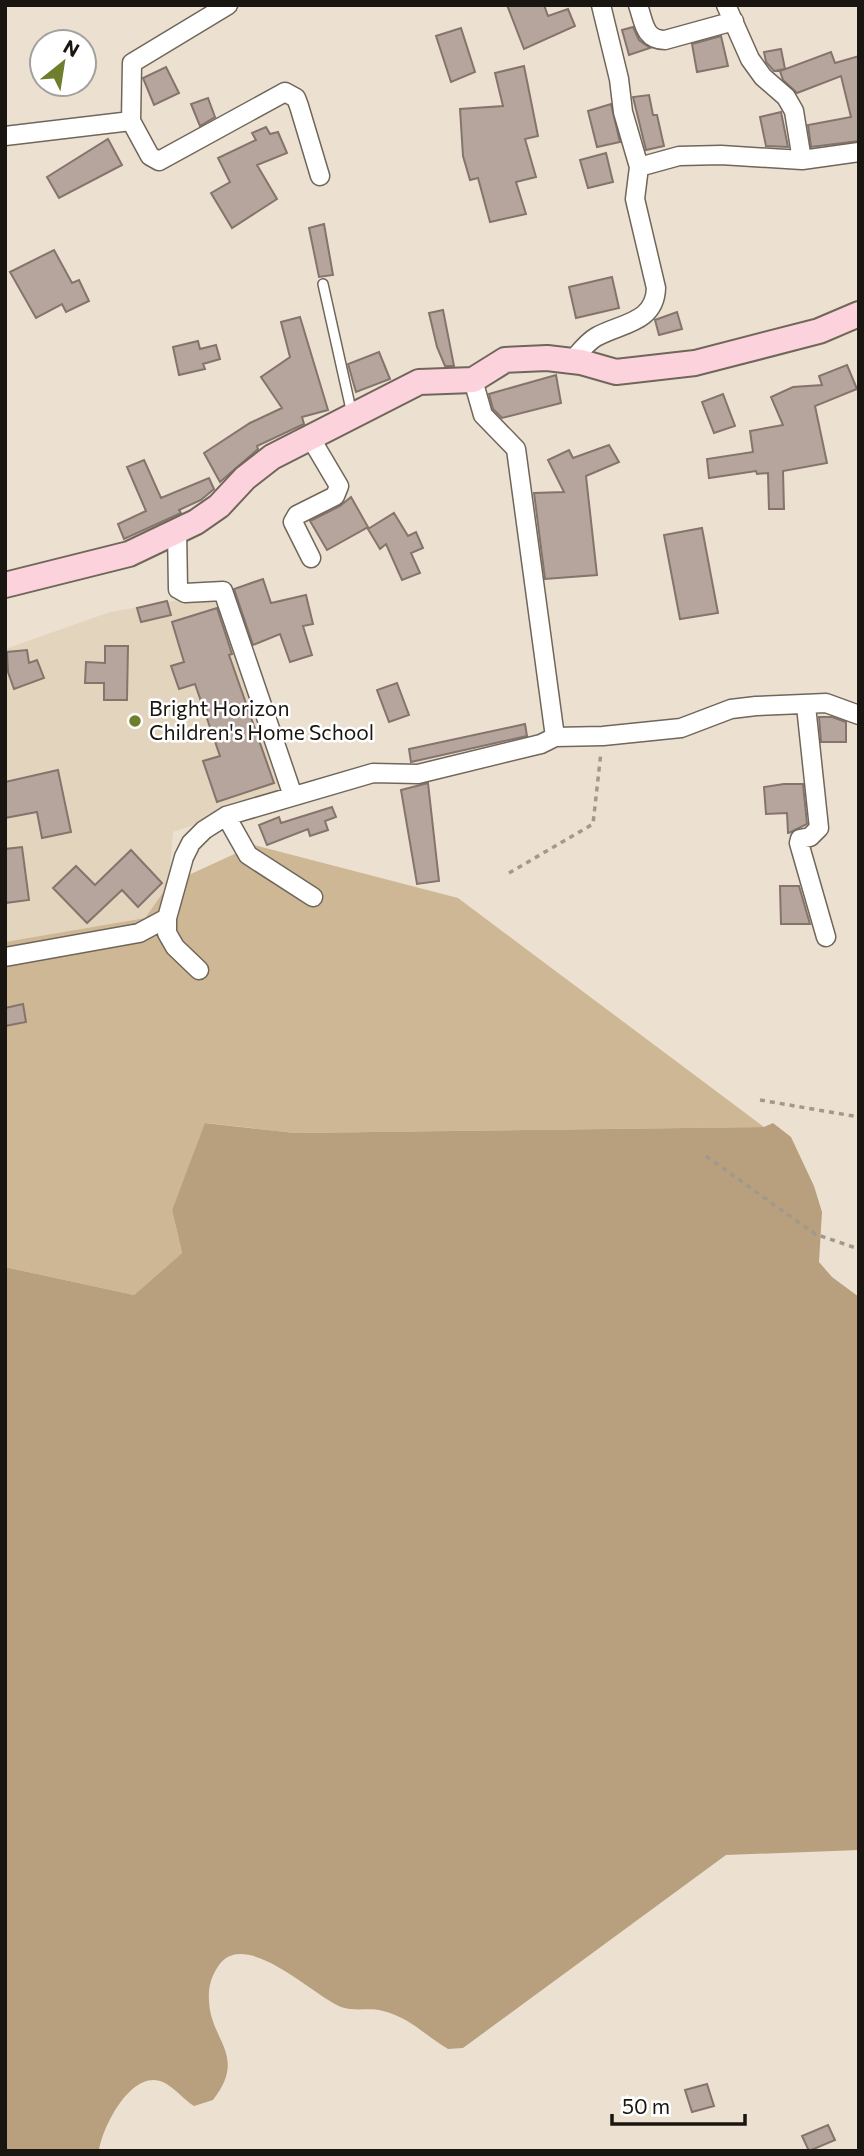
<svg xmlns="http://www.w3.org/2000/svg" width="864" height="2156" font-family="Commissioner,sans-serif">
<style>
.built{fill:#e3d4be}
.green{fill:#ceb795}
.forest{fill:#b8a07e}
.building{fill:#b6a59c;stroke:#84746c;stroke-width:2}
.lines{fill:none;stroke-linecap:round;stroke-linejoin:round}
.lane-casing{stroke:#706659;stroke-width:12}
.street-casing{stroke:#706659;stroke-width:21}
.secondary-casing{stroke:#706659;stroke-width:28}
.path{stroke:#a1998d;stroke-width:3.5;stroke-dasharray:5 5;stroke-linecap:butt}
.lane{stroke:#fff;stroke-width:9}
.street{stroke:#fff;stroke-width:18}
.secondary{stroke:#fcd2dd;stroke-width:24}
.poi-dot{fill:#6e7e2c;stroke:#fff;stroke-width:2.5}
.labels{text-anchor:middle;stroke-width:5;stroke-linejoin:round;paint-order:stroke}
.poi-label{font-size:21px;fill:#191510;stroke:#fff;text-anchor:start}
</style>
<rect width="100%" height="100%" fill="#ece1d1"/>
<path class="built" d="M 220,593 L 290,792 L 173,832 L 169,884 L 145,918 L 5,942 L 5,649 L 110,612 Z"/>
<path class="green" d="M 254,845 L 458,898 L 764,1127 L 295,1133 L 206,1123 L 172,1210 L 182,1253 L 134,1295 L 5,1267 L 5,942 L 145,918 L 169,884 Z"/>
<path class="forest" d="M 205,1123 L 295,1133 L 764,1127 L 773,1123 L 791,1137 L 814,1186 L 822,1212 L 819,1262 L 832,1277 L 859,1297 L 859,1850 L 726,1855 L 463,2048 L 448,2049 C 426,2036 409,2017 383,2011 C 369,2007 356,2012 341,2007 C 314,1996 246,1928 219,1965 C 212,1975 208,1986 209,2000 C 210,2041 248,2055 213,2100 L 194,2106 C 183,2099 174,2087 163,2082 C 132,2068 102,2127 99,2151 L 5,2151 L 5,1267 L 134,1295 L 182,1253 L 172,1210 Z"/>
<path class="building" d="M 507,5 L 544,5 L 548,16 L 568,9 L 575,26 L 524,49 Z
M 633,27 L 639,40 L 650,48 L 629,55 L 622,30 Z
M 461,28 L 475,72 L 451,82 L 436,36 Z
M 721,36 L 728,66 L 697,72 L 692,44 Z
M 781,49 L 785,69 L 774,71 L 766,62 L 764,52 Z
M 831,52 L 835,63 L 859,56 L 859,141 L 811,147 L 808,125 L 851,117 L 841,76 L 797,93 L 783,80 L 780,71 Z
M 524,66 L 538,136 L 525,139 L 536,177 L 516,182 L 526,214 L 490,222 L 478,178 L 470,180 L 463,156 L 460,109 L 503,106 L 495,73 Z
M 166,67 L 179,93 L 154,105 L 143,78 Z
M 649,95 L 653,115 L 657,115 L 664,146 L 646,150 L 633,97 Z
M 208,98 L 215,117 L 200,126 L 191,104 Z
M 611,104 L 620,142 L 597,147 L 588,111 Z
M 781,112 L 788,147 L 766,146 L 760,117 Z
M 266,127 L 270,134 L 278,132 L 287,153 L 257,165 L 277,199 L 232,228 L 211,193 L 230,182 L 218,158 L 256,140 L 252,133 Z
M 108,139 L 122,165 L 59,198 L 47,177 Z
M 606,153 L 613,182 L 588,188 L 580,160 Z
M 324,224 L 333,275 L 319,277 L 309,228 Z
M 54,250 L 72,283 L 79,280 L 89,301 L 66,312 L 62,304 L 36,318 L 10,272 Z
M 612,277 L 619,308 L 576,318 L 569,287 Z
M 443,310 L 454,366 L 445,366 L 437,347 L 429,313 Z
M 677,312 L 682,329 L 659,335 L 655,320 Z
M 300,317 L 328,410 L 302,417 L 304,424 L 257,446 L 258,449 L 220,482 L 204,453 L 250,423 L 282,408 L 261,377 L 290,357 L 281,322 Z
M 198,341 L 200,349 L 216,345 L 220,359 L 203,364 L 205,369 L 179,375 L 173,347 Z
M 379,352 L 390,379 L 356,392 L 348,364 Z
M 847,365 L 857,389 L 815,406 L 827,463 L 783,471 L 784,509 L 769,509 L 768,473 L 757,474 L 756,471 L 709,478 L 707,459 L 753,452 L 750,431 L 783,425 L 771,397 L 793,387 L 822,385 L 819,376 Z
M 556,375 L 561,403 L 502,418 L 493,409 L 489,394 Z
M 723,394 L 735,426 L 714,433 L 702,402 Z
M 609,445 L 619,462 L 586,476 L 597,575 L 545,579 L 534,493 L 564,492 L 548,460 L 569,450 L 573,458 Z
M 144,460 L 161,498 L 209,478 L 214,489 L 201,500 L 179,510 L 181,513 L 124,539 L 118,524 L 146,511 L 127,467 Z
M 351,497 L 368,527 L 327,550 L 310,521 L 340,506 Z
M 394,513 L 408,536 L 416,532 L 423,548 L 411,553 L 420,573 L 402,580 L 386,544 L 380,549 L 368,529 Z
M 702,528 L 718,613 L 680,619 L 664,535 Z
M 263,579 L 271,603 L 306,595 L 313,624 L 303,626 L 312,655 L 290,662 L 280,634 L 253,645 L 234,589 Z
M 167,601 L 171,615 L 141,622 L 137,608 Z
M 217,608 L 232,654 L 229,655 L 274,783 L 217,802 L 203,761 L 220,756 L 195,684 L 179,689 L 171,666 L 184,662 L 172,622 Z
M 105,646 L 128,646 L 127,700 L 104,700 L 104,683 L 85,683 L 86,662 L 105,663 Z
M 27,650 L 29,663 L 37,660 L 44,678 L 14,689 L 8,672 L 7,652 Z
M 397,683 L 409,715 L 389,722 L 377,690 Z
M 819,717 L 832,717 L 846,722 L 846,742 L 821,742 Z
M 525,724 L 527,736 L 411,762 L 409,749 Z
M 58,770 L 71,832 L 42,838 L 37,812 L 5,818 L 5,782 Z
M 428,783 L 439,881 L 417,884 L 401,790 Z
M 784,784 L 803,784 L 807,824 L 791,832 L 788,833 L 787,813 L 766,814 L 764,787 Z
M 332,807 L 336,817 L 325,821 L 328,830 L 310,836 L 308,829 L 267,845 L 259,825 L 279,817 L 281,823 Z
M 22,847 L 29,900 L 5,903 L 5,849 Z
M 131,850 L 162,883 L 138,907 L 122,890 L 87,923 L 53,888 L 76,866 L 95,885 Z
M 780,886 L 799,886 L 810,924 L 781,924 Z
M 23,1004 L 26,1022 L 5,1026 L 5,1008 Z
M 707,2084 L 714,2106 L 692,2112 L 685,2090 Z
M 828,2125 L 835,2140 L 809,2151 L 802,2136 Z"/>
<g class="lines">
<g class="lane-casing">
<path id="lane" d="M 323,284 L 352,414"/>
</g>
<g class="street-casing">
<path id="street" d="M 601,5 L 619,79 L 623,112 L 639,167 L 679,156 L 721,155 L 802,160 L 859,152
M 638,5 C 644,22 644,40 665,40 L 734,21
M 726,5 L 750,59 L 763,77 L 786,97 L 794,111 L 802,160
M 131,121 L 150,156 L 159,161 L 285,92 L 296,98 L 299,106 L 320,176
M 5,136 L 131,121 L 132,63 L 228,5
M 572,361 C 579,353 587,342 596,337 C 621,323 655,323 656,288 L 635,199 L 639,167
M 310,437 L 339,486 L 335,496 L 297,515 L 293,522 L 311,558
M 177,530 L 178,589 L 185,593 L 223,591 L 293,796
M 806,706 L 819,828 L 810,837 L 800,839 L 799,843 L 826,937
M 555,737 L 603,736 L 681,728 L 731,709 L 756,706 L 826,703 L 859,715
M 226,816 L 248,855 L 313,897
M 5,957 L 139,933 L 167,918
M 199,970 L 175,947 L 167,933 L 167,918 L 184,857 L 191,843 L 204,830 L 226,816 L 373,773 L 418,774 L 541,744 L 555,737 L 516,449 L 483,415 L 473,380"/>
</g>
<g class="secondary-casing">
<path id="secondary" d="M 5,585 L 129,554 L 196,522 L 219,506 L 245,478 L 272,457 L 419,382 L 473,380 L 505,360 L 547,358 L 581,362 L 616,372 L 695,363 L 819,331 L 859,314"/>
</g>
<path class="path" d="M 509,873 L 593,824 L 601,752
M 760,1100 L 859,1117
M 706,1156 L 815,1234 L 859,1249"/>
<use href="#lane" class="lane"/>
<use href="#street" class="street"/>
<use href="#secondary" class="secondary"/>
</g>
<circle class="poi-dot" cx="135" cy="721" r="7"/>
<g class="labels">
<g class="poi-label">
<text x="149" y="716">Bright Horizon<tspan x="149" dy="24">Children's Home School</tspan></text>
</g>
</g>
<rect width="864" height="2156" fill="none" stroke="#191510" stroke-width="14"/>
<g transform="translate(63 63) rotate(30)"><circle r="33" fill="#ffffff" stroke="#a3a19f" stroke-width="2"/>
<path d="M0-5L12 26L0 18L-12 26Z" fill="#6e7e2c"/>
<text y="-10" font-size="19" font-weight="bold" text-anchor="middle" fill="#191510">N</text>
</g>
<path d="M612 2114v10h133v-10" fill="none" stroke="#191510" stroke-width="3.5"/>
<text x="622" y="2114" font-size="21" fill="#191510" stroke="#ffffff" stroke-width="5" paint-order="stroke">50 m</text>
</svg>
